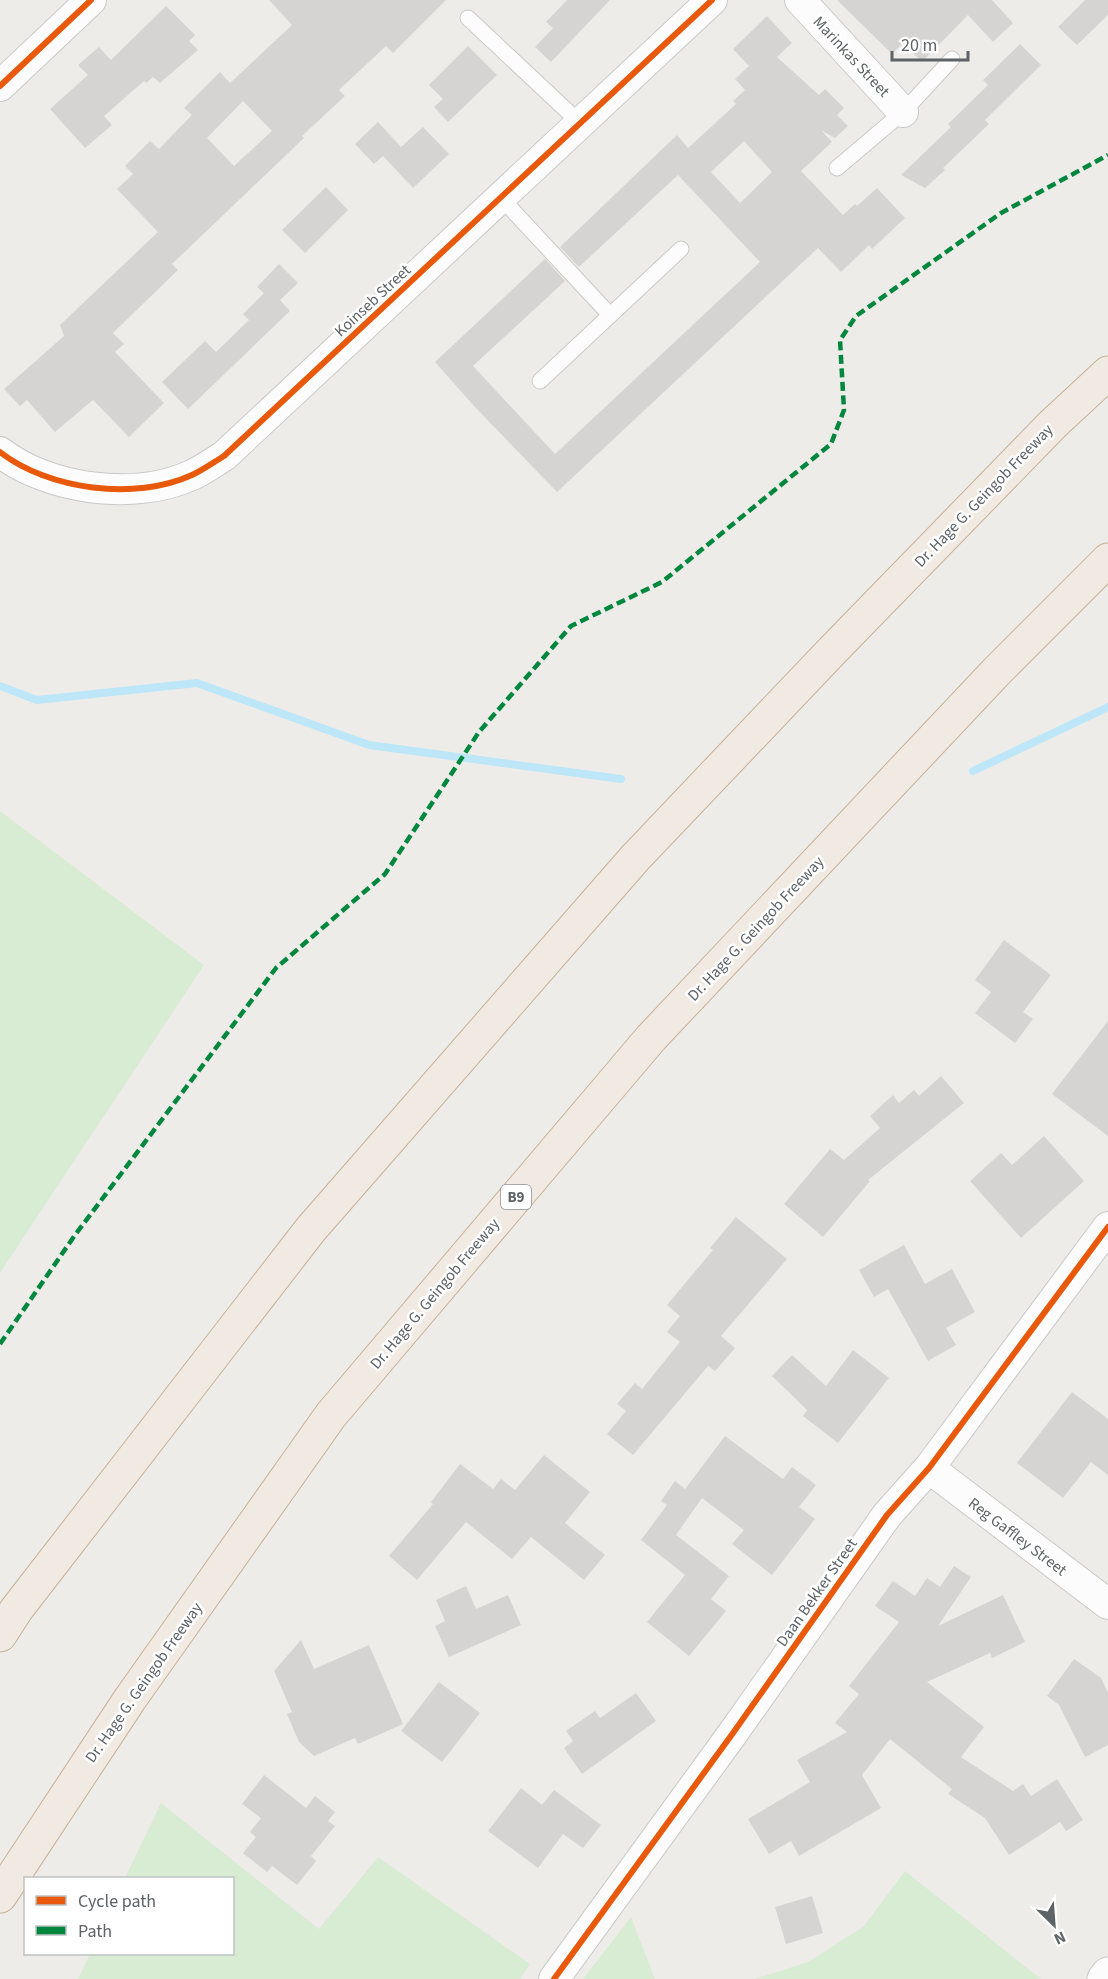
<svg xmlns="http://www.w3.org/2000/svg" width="1108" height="1979" font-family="'Source Sans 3',sans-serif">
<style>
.green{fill:#d8ebd3}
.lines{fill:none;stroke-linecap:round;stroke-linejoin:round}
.stream{stroke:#bde7f8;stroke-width:8}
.building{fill:#d6d4d3;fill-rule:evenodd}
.lane-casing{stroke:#c9c9ca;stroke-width:17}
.street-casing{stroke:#c9c9ca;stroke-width:32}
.secondary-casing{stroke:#cacbcb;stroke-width:35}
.highway-casing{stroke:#c7b195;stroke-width:35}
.lane{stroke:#fcfcfc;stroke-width:15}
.street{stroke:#fcfcfc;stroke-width:30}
.secondary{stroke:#fcfcfc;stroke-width:33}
.highway{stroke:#f0eae2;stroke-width:33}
.quiet{stroke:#00873e;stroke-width:4.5;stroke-dasharray:9 4.5;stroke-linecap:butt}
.cycleway-casing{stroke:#fff;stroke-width:10}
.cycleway{stroke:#e8590c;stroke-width:6}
.labels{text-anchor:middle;stroke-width:5;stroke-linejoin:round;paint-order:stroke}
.shield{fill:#fff;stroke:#8e9295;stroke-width:1.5}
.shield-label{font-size:15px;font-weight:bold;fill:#5d6367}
.street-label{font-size:16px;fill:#5d6367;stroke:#fff}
</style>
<rect width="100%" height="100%" fill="#eeece9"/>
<path class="green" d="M 0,811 L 204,965 L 0,1273 Z
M 161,1803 L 319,1929 L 378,1857 L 530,1964 L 520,1979 L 78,1979 L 90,1954 L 232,1954 L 232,1878 L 125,1878 Z
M 905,1871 L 1041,1979 L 755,1979 L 808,1962 L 863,1927 Z
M 631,1917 L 655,1979 L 583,1979 Z"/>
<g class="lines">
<path class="stream" d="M 0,686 L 37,700 L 197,683 L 369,745 L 621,779
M 973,771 L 1108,707"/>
</g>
<path class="building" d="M 269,0 L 446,0 L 393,53 L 386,46 L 339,90 L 345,96 L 302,136 L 304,138 L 172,264 L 178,270 L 113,333 L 124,344 L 115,352 L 164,403 L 129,437 L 93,400 L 55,432 L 27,400 L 20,406 L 4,389 L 64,336 L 60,325 L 158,232 L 117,189 L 133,174 L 125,166 L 150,141 L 159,149 L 192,115 L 184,108 L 220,72 L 230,83 L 292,25 ZM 243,101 L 272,131 L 234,166 L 207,138 Z
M 567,0 L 610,0 L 551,62 L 535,47 L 553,28 L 546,22 Z
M 837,0 L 992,0 L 1013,23 L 993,42 L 968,15 L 922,62 L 903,43 L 892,54 Z
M 1085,0 L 1108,0 L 1108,15 L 1077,45 L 1058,27 Z
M 166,6 L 195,35 L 189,41 L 198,50 L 160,83 L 153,77 L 146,83 L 144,81 L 104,116 L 112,125 L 85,148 L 50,109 L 88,75 L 78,65 L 99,47 L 111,60 Z
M 767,16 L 792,43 L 777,57 L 819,95 L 825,89 L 844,108 L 837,115 L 848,126 L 835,138 L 821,130 L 832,142 L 801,171 L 843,215 L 855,204 L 857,206 L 877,188 L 905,218 L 872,249 L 869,245 L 841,272 L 818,248 L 557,492 L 474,406 L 435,362 L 545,259 L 565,281 L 473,366 L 555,454 L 760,262 L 678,175 L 579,267 L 560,247 L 677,135 L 688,148 L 736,104 L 733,101 L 745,90 L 735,79 L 749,66 L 733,49 ZM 744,141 L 772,172 L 740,203 L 711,172 Z
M 1020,44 L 1041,65 L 985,120 L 989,124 L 943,168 L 945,170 L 925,188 L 901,175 L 951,127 L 948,124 L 988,85 L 983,80 Z
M 468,46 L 497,75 L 448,122 L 434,107 L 443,99 L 429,85 Z
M 378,122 L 401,147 L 423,127 L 449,154 L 413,188 L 383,156 L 374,164 L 355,144 Z
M 326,187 L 348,210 L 305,253 L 282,230 Z
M 279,264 L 298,283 L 280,300 L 290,311 L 188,409 L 162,382 L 205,341 L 216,352 L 249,320 L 243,314 L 264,293 L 257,287 Z
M 1004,940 L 1051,975 L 1023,1012 L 1033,1019 L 1015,1043 L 975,1013 L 991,992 L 975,980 Z
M 1108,1021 L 1108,1136 L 1052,1094 Z
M 941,1076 L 964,1103 L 868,1180 L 870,1181 L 823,1237 L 784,1204 L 830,1149 L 844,1160 L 880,1128 L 870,1116 L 893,1095 L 899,1103 L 914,1090 L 919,1096 Z
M 1044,1136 L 1084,1181 L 1021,1238 L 970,1181 L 1001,1153 L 1012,1165 Z
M 736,1217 L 787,1259 L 721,1336 L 735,1348 L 715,1371 L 708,1366 L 633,1455 L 607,1434 L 626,1411 L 617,1404 L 635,1383 L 642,1389 L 680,1342 L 667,1332 L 680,1316 L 667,1305 L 713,1250 L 710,1248 Z
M 904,1245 L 925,1284 L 952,1269 L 975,1312 L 946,1328 L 956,1345 L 928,1361 L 888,1289 L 874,1297 L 859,1270 Z
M 853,1350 L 889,1378 L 838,1443 L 803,1416 L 807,1410 L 772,1376 L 792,1355 L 826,1386 Z
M 1072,1392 L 1108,1419 L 1108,1475 L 1091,1462 L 1063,1498 L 1017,1463 Z
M 725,1436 L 783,1479 L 792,1467 L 816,1485 L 799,1507 L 815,1519 L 772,1575 L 732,1544 L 744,1530 L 702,1498 L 676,1535 L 729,1576 L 711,1599 L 726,1611 L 689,1656 L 647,1622 L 685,1575 L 641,1540 L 667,1505 L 661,1501 L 675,1481 L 685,1489 Z
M 544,1455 L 590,1492 L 565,1523 L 605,1555 L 584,1580 L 531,1537 L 512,1559 L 466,1522 L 417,1580 L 389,1556 L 433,1504 L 431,1502 L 460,1464 L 493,1489 L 501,1479 L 515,1490 Z
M 954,1566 L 971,1577 L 938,1626 L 1003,1595 L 1025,1642 L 992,1658 L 990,1653 L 927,1682 L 984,1727 L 961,1757 L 1013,1791 L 1023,1784 L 1031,1796 L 1057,1779 L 1083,1820 L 1066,1831 L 1060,1822 L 1009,1855 L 985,1818 L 948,1794 L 952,1789 L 890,1739 L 862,1775 L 881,1808 L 799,1856 L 791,1841 L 769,1854 L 748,1819 L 810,1782 L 797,1760 L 847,1732 L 835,1723 L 859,1694 L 849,1686 L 899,1622 L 875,1606 L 893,1581 L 915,1596 L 927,1578 L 940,1587 Z
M 466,1586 L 476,1609 L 508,1595 L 521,1625 L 449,1657 L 435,1626 L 445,1621 L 436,1600 Z
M 301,1640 L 314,1669 L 369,1645 L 403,1724 L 358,1744 L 355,1738 L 314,1756 L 299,1742 L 287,1714 L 292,1712 L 274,1671 Z
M 1074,1659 L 1101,1678 L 1108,1693 L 1108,1745 L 1085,1757 L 1059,1705 L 1047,1696 Z
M 439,1682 L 480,1713 L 442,1762 L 401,1731 Z
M 636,1693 L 656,1721 L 582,1774 L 564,1748 L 573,1741 L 566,1731 L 595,1711 L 600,1718 Z
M 264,1775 L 306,1808 L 315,1796 L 335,1812 L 328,1821 L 335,1826 L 311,1856 L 316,1861 L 297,1885 L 272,1866 L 267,1872 L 243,1853 L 256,1837 L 250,1832 L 261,1818 L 242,1804 Z
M 521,1788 L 542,1805 L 554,1790 L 601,1825 L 583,1848 L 563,1834 L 538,1868 L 488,1831 Z
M 812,1896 L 823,1933 L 786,1944 L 775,1907 Z"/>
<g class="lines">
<g class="lane-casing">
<path id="lane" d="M 468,18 L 580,123
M 837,168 L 903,112 L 952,59
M 502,199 L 610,315
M 540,381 L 681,249"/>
</g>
<g class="street-casing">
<path id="street" d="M 800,0 L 903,112
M 0,86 L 91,0
M 0,452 C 49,490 135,501 192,475 C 203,470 214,462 224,456 L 712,0
M 929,1468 L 1108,1604
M 554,1979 L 733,1733 L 887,1515 L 929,1468 L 1108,1227"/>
</g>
<g class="secondary-casing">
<path id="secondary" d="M 1104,1979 L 1108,1974"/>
</g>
<g class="highway-casing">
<path id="highway" d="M 0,1635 L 16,1610 L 311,1229 L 635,858 L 831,652 L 1053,424 L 1108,373
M 0,1896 L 130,1699 L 331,1415 L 651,1038 L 997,671 L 1108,560"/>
</g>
<use href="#lane" class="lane"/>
<use href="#street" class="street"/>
<use href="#secondary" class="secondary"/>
<use href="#highway" class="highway"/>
<path class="quiet" d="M 0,1344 L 75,1235 L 276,968 L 385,874 L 479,732 L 571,626 L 662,582 L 831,444 L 844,410 L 840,340 L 856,316 L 1001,213 L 1108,155"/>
<g class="cycleway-casing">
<path id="cycleway" d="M 0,86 L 91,0
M 0,452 C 49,490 135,501 192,475 C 203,470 214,462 224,456 L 712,0
M 554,1979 L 733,1733 L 887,1515 L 929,1468 L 1108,1227"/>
</g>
<use href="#cycleway" class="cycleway"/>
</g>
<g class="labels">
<rect class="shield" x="501" y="1185" width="30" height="24" rx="4.5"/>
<g class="shield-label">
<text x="516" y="1202">B9</text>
</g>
<g class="street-label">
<text transform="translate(852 56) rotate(47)" y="6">Marinkas Street</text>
<text transform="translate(372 300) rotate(-43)" y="6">Koinseb Street</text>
<text transform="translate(983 495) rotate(-46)" y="6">Dr. Hage G. Geingob Freeway</text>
<text transform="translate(755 928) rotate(-47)" y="6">Dr. Hage G. Geingob Freeway</text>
<text transform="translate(434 1293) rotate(-50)" y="6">Dr. Hage G. Geingob Freeway</text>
<text transform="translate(1018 1536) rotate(37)" y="6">Reg Gaffley Street</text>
<text transform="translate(816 1592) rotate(-55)" y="6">Daan Bekker Street</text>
<text transform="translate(143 1682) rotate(-55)" y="6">Dr. Hage G. Geingob Freeway</text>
</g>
</g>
<rect x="24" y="1877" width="210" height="78" fill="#ffffff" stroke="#bec1c2" stroke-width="1.5"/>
<rect x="36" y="1896" width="30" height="9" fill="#e8590c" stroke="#bec1c2" stroke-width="1.5"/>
<text x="78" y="1907" font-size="18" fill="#5d6367">Cycle path</text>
<rect x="36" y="1926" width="30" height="9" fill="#00873e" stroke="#bec1c2" stroke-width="1.5"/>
<text x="78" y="1937" font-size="18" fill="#5d6367">Path</text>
<g transform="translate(1054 1925) rotate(155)" stroke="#ffffff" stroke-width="4.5" paint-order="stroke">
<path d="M0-4.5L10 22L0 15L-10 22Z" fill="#5d6367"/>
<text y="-9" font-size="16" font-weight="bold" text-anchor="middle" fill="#5d6367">N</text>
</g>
<path d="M892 51v9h76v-9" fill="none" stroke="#5d6367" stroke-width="3"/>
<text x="901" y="51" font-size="18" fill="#5d6367" stroke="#ffffff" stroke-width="4.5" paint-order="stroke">20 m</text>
</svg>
